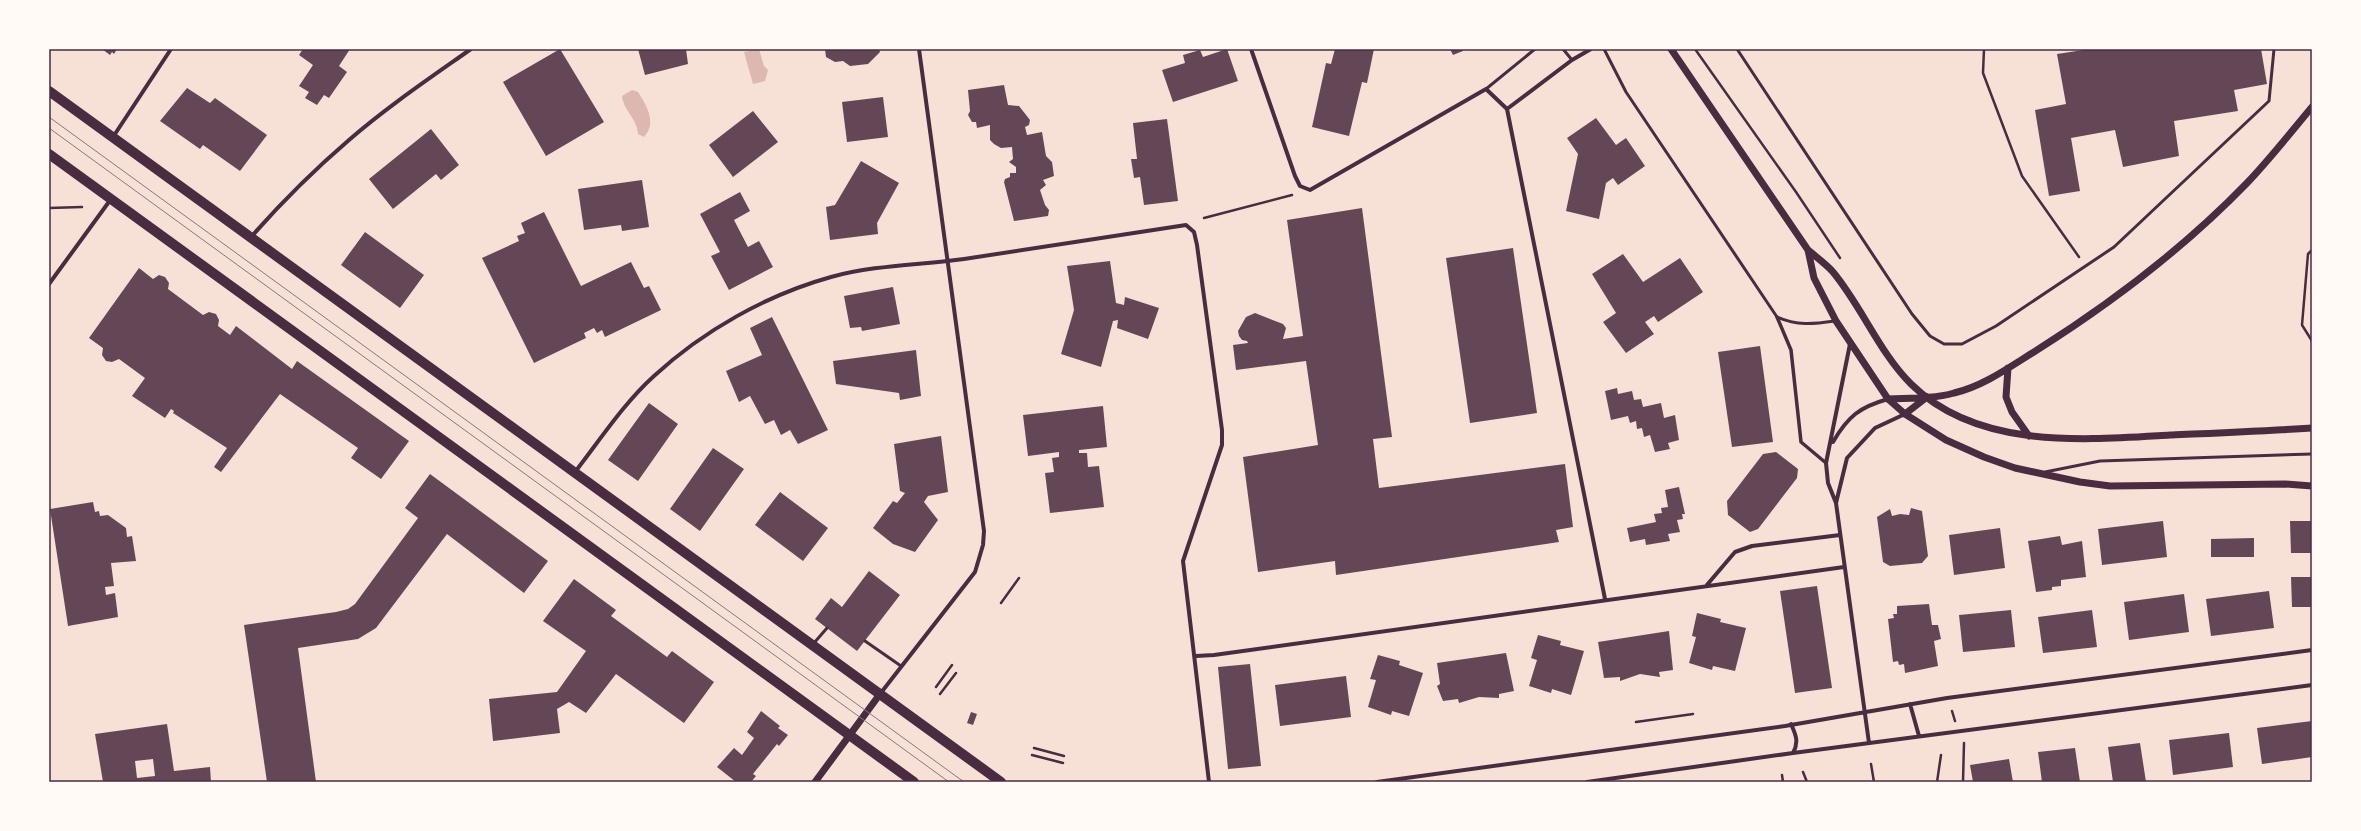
<svg xmlns="http://www.w3.org/2000/svg" width="2361" height="831" font-family="'Public Sans',sans-serif">
<style>
.water{fill:#dcb8b0}
.building{fill:#644757;fill-rule:evenodd}
.lines{fill:none;stroke-linecap:round;stroke-linejoin:round}
.path{stroke:#4a2c40;stroke-width:2.5}
.service{stroke:#4a2c40;stroke-width:3}
.pedestrian{stroke:#4a2c40;stroke-width:3.5}
.minor{stroke:#4a2c40;stroke-width:4}
.tertiary{stroke:#4a2c40;stroke-width:7}
.primary{stroke:#4a2c40;stroke-width:10}
.tram{stroke:#8f747c;stroke-width:1}
.neatline{fill:none;stroke:#4a2c40;stroke-width:1.5}
</style>
<rect width="100%" height="100%" fill="#f7e1d7"/>
<path class="water" d="M 759,49 L 764,66 L 768,70 L 765,81 L 753,84 L 744,52 Z
M 632,90 L 638,92 C 647,106 657,123 644,137 L 638,134 C 637,118 623,110 622,96 Z"/>
<path class="building" d="M 102,49 L 117,49 L 114,54 L 112,52 L 110,55 Z
M 303,49 L 350,49 L 339,66 L 347,72 L 329,98 L 324,95 L 317,105 L 305,98 L 309,92 L 299,86 L 313,65 L 299,55 Z
M 560,49 L 604,122 L 546,156 L 503,82 Z
M 638,49 L 686,49 L 688,64 L 645,75 Z
M 825,49 L 879,49 L 880,52 L 868,64 L 850,66 L 843,61 L 835,62 L 826,57 Z
M 1227,49 L 1238,81 L 1173,102 L 1162,70 L 1185,63 L 1183,55 L 1200,50 L 1203,57 Z
M 1335,49 L 1374,49 L 1367,83 L 1362,82 L 1349,136 L 1312,127 L 1326,63 L 1331,64 Z
M 1450,49 L 1462,49 L 1463,51 L 1453,55 Z
M 2090,49 L 2261,49 L 2267,84 L 2234,90 L 2238,111 L 2174,121 L 2179,156 L 2123,167 L 2115,130 L 2071,138 L 2080,191 L 2049,196 L 2035,110 L 2066,104 L 2057,54 Z
M 1004,85 L 1008,105 L 1019,106 L 1030,120 L 1029,125 L 1025,127 L 1027,135 L 1042,132 L 1046,156 L 1052,162 L 1054,176 L 1043,180 L 1046,185 L 1040,190 L 1045,205 L 1049,210 L 1048,216 L 1014,221 L 1004,182 L 1005,179 L 1010,177 L 1010,173 L 1016,173 L 1016,167 L 1009,162 L 1013,159 L 1012,147 L 1001,148 L 994,144 L 990,140 L 990,125 L 977,128 L 976,122 L 972,122 L 968,115 L 970,111 L 968,90 Z
M 187,88 L 210,103 L 215,98 L 267,135 L 240,171 L 203,145 L 200,149 L 160,121 Z
M 883,97 L 888,137 L 847,142 L 842,102 Z
M 753,111 L 778,142 L 733,177 L 709,145 Z
M 1596,118 L 1616,145 L 1626,138 L 1645,166 L 1618,185 L 1613,178 L 1606,183 L 1599,219 L 1566,211 L 1578,154 L 1567,138 Z
M 1167,119 L 1178,201 L 1144,205 L 1140,177 L 1134,178 L 1131,159 L 1137,159 L 1133,123 Z
M 431,129 L 459,165 L 441,180 L 436,174 L 393,209 L 369,179 Z
M 861,161 L 899,183 L 877,223 L 878,234 L 830,240 L 826,207 L 835,205 Z
M 642,180 L 649,227 L 622,231 L 621,225 L 584,230 L 578,189 Z
M 740,192 L 750,211 L 734,220 L 748,247 L 759,241 L 773,267 L 729,290 L 711,256 L 720,252 L 700,214 Z
M 1362,208 L 1392,437 L 1373,439 L 1379,488 L 1565,464 L 1573,527 L 1556,530 L 1559,542 L 1336,575 L 1335,561 L 1258,572 L 1243,457 L 1318,445 L 1306,361 L 1236,370 L 1233,345 L 1248,343 L 1247,341 L 1242,340 L 1239,336 L 1238,331 L 1246,317 L 1255,313 L 1283,324 L 1286,328 L 1283,339 L 1303,336 L 1287,220 Z
M 544,212 L 581,286 L 631,262 L 644,288 L 649,286 L 661,310 L 605,337 L 602,330 L 597,333 L 594,328 L 584,333 L 586,338 L 534,363 L 482,258 L 519,241 L 517,236 L 525,233 L 521,223 Z
M 365,232 L 424,275 L 400,308 L 341,265 Z
M 1513,248 L 1537,413 L 1470,423 L 1446,258 Z
M 1623,254 L 1643,282 L 1680,258 L 1703,292 L 1658,322 L 1654,316 L 1645,322 L 1654,334 L 1626,353 L 1603,322 L 1616,313 L 1592,274 Z
M 1110,261 L 1116,303 L 1124,305 L 1125,297 L 1159,308 L 1148,339 L 1117,328 L 1118,320 L 1113,321 L 1101,367 L 1061,354 L 1074,310 L 1067,266 Z
M 139,268 L 153,279 L 159,275 L 165,277 L 169,283 L 168,289 L 203,315 L 209,312 L 216,314 L 219,320 L 218,326 L 230,335 L 236,326 L 292,369 L 297,361 L 409,441 L 381,479 L 351,458 L 358,448 L 280,394 L 221,472 L 214,467 L 227,448 L 173,413 L 174,411 L 171,409 L 165,418 L 132,396 L 145,378 L 119,359 L 112,362 L 106,361 L 102,355 L 103,348 L 89,338 Z
M 893,287 L 900,324 L 862,331 L 861,327 L 850,328 L 844,296 Z
M 772,317 L 828,430 L 798,444 L 790,430 L 781,435 L 774,420 L 765,424 L 750,396 L 739,402 L 726,371 L 762,355 L 750,328 Z
M 1760,346 L 1773,442 L 1732,447 L 1718,352 Z
M 916,350 L 921,396 L 900,400 L 899,393 L 836,384 L 833,361 Z
M 1617,388 L 1618,394 L 1632,391 L 1634,400 L 1641,399 L 1643,407 L 1661,403 L 1664,418 L 1675,415 L 1679,440 L 1668,443 L 1670,449 L 1655,452 L 1650,435 L 1644,437 L 1642,428 L 1637,429 L 1636,421 L 1630,423 L 1628,416 L 1611,420 L 1605,391 Z
M 649,403 L 678,424 L 638,481 L 608,460 Z
M 1103,406 L 1107,447 L 1079,450 L 1079,453 L 1087,453 L 1088,467 L 1099,466 L 1104,507 L 1050,513 L 1045,473 L 1054,472 L 1052,458 L 1059,457 L 1059,452 L 1028,456 L 1023,415 Z
M 941,436 L 948,492 L 928,496 L 924,502 L 938,520 L 915,552 L 893,544 L 873,528 L 893,501 L 897,503 L 905,493 L 900,491 L 894,444 Z
M 713,448 L 744,469 L 700,531 L 670,509 Z
M 1776,452 L 1798,469 L 1797,478 L 1758,529 L 1750,532 L 1728,515 L 1727,501 L 1763,454 Z
M 430,474 L 548,561 L 524,593 L 447,534 L 376,628 L 358,639 L 298,648 L 316,782 L 267,782 L 244,625 L 336,612 L 348,609 L 355,604 L 418,518 L 405,508 Z
M 1679,487 L 1685,514 L 1682,514 L 1683,519 L 1677,520 L 1680,532 L 1668,534 L 1670,541 L 1646,545 L 1645,539 L 1630,542 L 1627,528 L 1656,522 L 1654,514 L 1662,513 L 1661,508 L 1668,507 L 1665,490 Z
M 780,492 L 828,528 L 803,561 L 755,525 Z
M 93,502 L 95,512 L 99,511 L 100,516 L 108,515 L 126,528 L 127,537 L 132,536 L 136,561 L 111,563 L 114,586 L 105,587 L 106,595 L 115,593 L 118,617 L 68,626 L 50,509 Z
M 1911,508 L 1922,511 L 1928,556 L 1922,563 L 1890,566 L 1883,562 L 1877,517 L 1890,509 L 1892,516 L 1900,514 L 1909,515 Z
M 2163,521 L 2167,557 L 2102,565 L 2098,529 Z
M 2290,521 L 2312,521 L 2312,553 L 2291,553 Z
M 2000,528 L 2005,568 L 1954,575 L 1949,535 Z
M 2060,536 L 2062,545 L 2082,541 L 2086,577 L 2061,580 L 2061,586 L 2052,587 L 2052,590 L 2036,592 L 2028,541 Z
M 2254,538 L 2254,557 L 2211,557 L 2211,539 Z
M 869,571 L 900,595 L 857,651 L 815,619 L 831,598 L 842,607 Z
M 2291,577 L 2312,577 L 2312,607 L 2292,607 Z
M 574,579 L 616,610 L 611,616 L 667,657 L 672,651 L 714,682 L 684,723 L 616,674 L 586,713 L 569,702 L 557,709 L 560,733 L 493,741 L 489,699 L 557,692 L 586,651 L 543,621 Z
M 1817,586 L 1832,688 L 1795,693 L 1780,591 Z
M 2269,591 L 2274,628 L 2211,636 L 2206,599 Z
M 2184,594 L 2189,632 L 2129,640 L 2124,602 Z
M 1929,604 L 1932,625 L 1938,625 L 1941,639 L 1934,641 L 1938,666 L 1905,673 L 1904,664 L 1899,665 L 1898,661 L 1893,662 L 1888,619 L 1894,618 L 1893,614 L 1897,614 L 1897,606 Z
M 2011,610 L 2015,647 L 1963,652 L 1959,615 Z
M 2092,610 L 2097,647 L 2043,653 L 2038,617 Z
M 1697,613 L 1721,619 L 1720,622 L 1746,628 L 1735,671 L 1713,666 L 1712,670 L 1689,663 L 1696,637 L 1692,636 Z
M 1669,631 L 1673,670 L 1659,672 L 1660,677 L 1640,674 L 1620,681 L 1620,677 L 1604,678 L 1598,642 Z
M 1538,635 L 1561,641 L 1560,645 L 1584,651 L 1571,695 L 1552,689 L 1551,693 L 1529,686 L 1537,660 L 1531,658 Z
M 1506,653 L 1514,691 L 1499,694 L 1499,698 L 1479,697 L 1459,703 L 1458,699 L 1443,701 L 1437,686 L 1440,684 L 1437,663 Z
M 1378,655 L 1400,661 L 1399,665 L 1423,673 L 1409,716 L 1392,711 L 1391,715 L 1368,707 L 1376,680 L 1370,679 Z
M 1250,664 L 1261,766 L 1228,769 L 1218,667 Z
M 1346,676 L 1351,717 L 1280,726 L 1275,685 Z
M 761,711 L 780,726 L 778,728 L 788,735 L 779,746 L 777,744 L 753,774 L 756,776 L 751,782 L 736,782 L 717,767 L 734,748 L 742,755 L 754,738 L 747,732 Z
M 971,712 L 977,714 L 973,725 L 967,723 Z
M 2312,721 L 2312,757 L 2262,764 L 2257,728 Z
M 167,724 L 174,771 L 210,767 L 211,782 L 103,782 L 95,734 ZM 153,759 L 155,776 L 137,778 L 135,761 Z
M 2229,733 L 2233,767 L 2173,775 L 2169,740 Z
M 2140,743 L 2146,782 L 2113,782 L 2108,747 Z
M 2075,748 L 2080,782 L 2042,782 L 2038,752 Z
M 2009,759 L 2013,782 L 1973,782 L 1970,765 Z"/>
<g class="lines">
<path class="path" d="M 1695,49 L 1796,192 L 1840,258
M 1984,49 L 1983,73 L 2022,176 L 2079,257
M 49,208 L 82,207
M 1204,218 L 1292,195
M 2312,250 L 2308,254 L 2302,325 L 2312,341
M 1001,603 L 1019,578
M 936,687 L 952,665
M 940,694 L 956,673
M 1952,711 L 1955,721
M 1636,722 L 1693,714
M 1034,748 L 1064,756
M 1032,755 L 1063,763
M 1871,764 L 1874,782
M 1803,772 L 1807,782
M 1782,775 L 1783,782
M 1937,782 L 1941,755
M 1963,782 L 1964,743"/>
<path class="service" d="M 1563,49 L 1572,60
M 1604,49 L 1626,92 L 1777,317 C 1796,326 1814,324 1835,321
M 1737,49 L 1912,314 L 1930,336 L 1944,344 L 1962,344 L 1996,326 L 2114,247 L 2269,101 L 2274,49
M 1486,89 L 1535,49
M 2045,472 L 2100,461 L 2312,454
M 865,641 L 901,666
M 814,643 L 827,628"/>
<path class="pedestrian" d="M 1777,317 L 1791,350 L 1801,442 L 1826,463"/>
<path class="minor" d="M 1251,49 L 1295,176 L 1300,186 L 1310,190 L 1486,89 L 1507,109
M 1507,109 L 1605,599
M 1507,109 L 1572,60 L 1591,49
M 113,137 L 171,49
M 251,237 C 281,203 314,170 349,140 C 387,107 430,78 471,49
M 49,284 L 111,199
M 1850,344 L 1826,463 L 1828,483 L 1836,503 L 1869,743
M 1833,442 C 1848,416 1860,407 1888,399
M 575,472 C 600,440 624,403 654,376 C 703,331 766,295 831,277 C 874,265 920,265 964,259 C 1038,248 1112,236 1186,225 L 1194,232 L 1197,245 L 1222,430 L 1222,445 L 1183,561 L 1209,782
M 1836,503 L 1847,458 L 1875,428 L 1905,414
M 1706,586 L 1735,552 L 1752,546 L 1840,535
M 1196,656 L 1214,655 L 1844,567
M 880,694 L 975,572 L 983,545 L 984,531 L 919,49
M 1910,704 L 1919,736
M 1791,724 C 1796,735 1799,742 1793,753
M 1377,782 L 1785,726 L 1947,698 L 2312,650
M 1587,782 L 1793,753 L 2312,685"/>
<path class="tertiary" d="M 1671,49 L 1808,250 C 1816,257 1826,264 1833,272 C 1862,307 1879,352 1911,384 C 1978,450 2085,440 2170,435 C 2217,433 2265,431 2312,428
M 1808,250 L 1814,278 L 1836,321 L 1888,399 L 1905,414 L 1946,440 L 1984,457 L 2015,468 L 2080,482 L 2110,486 L 2285,484 L 2312,486
M 2008,368 L 2006,397 L 2012,412 L 2029,436
M 1888,399 C 1910,398 1933,399 1954,393 C 1984,386 2011,366 2037,350 C 2113,302 2185,247 2247,183 C 2270,159 2291,132 2312,107
M 1905,414 L 1927,397
M 815,782 L 880,694"/>
<path class="primary" d="M 49,91 L 1001,782
M 49,154 L 914,782"/>
<path class="tram" d="M 49,117 L 964,782
M 49,128 L 949,782"/>
</g>
<rect width="2361" height="831" fill="none" stroke="#fffaf5" stroke-width="100"/>
<rect x="50" y="50" width="2261" height="731" class="neatline"/>
</svg>
